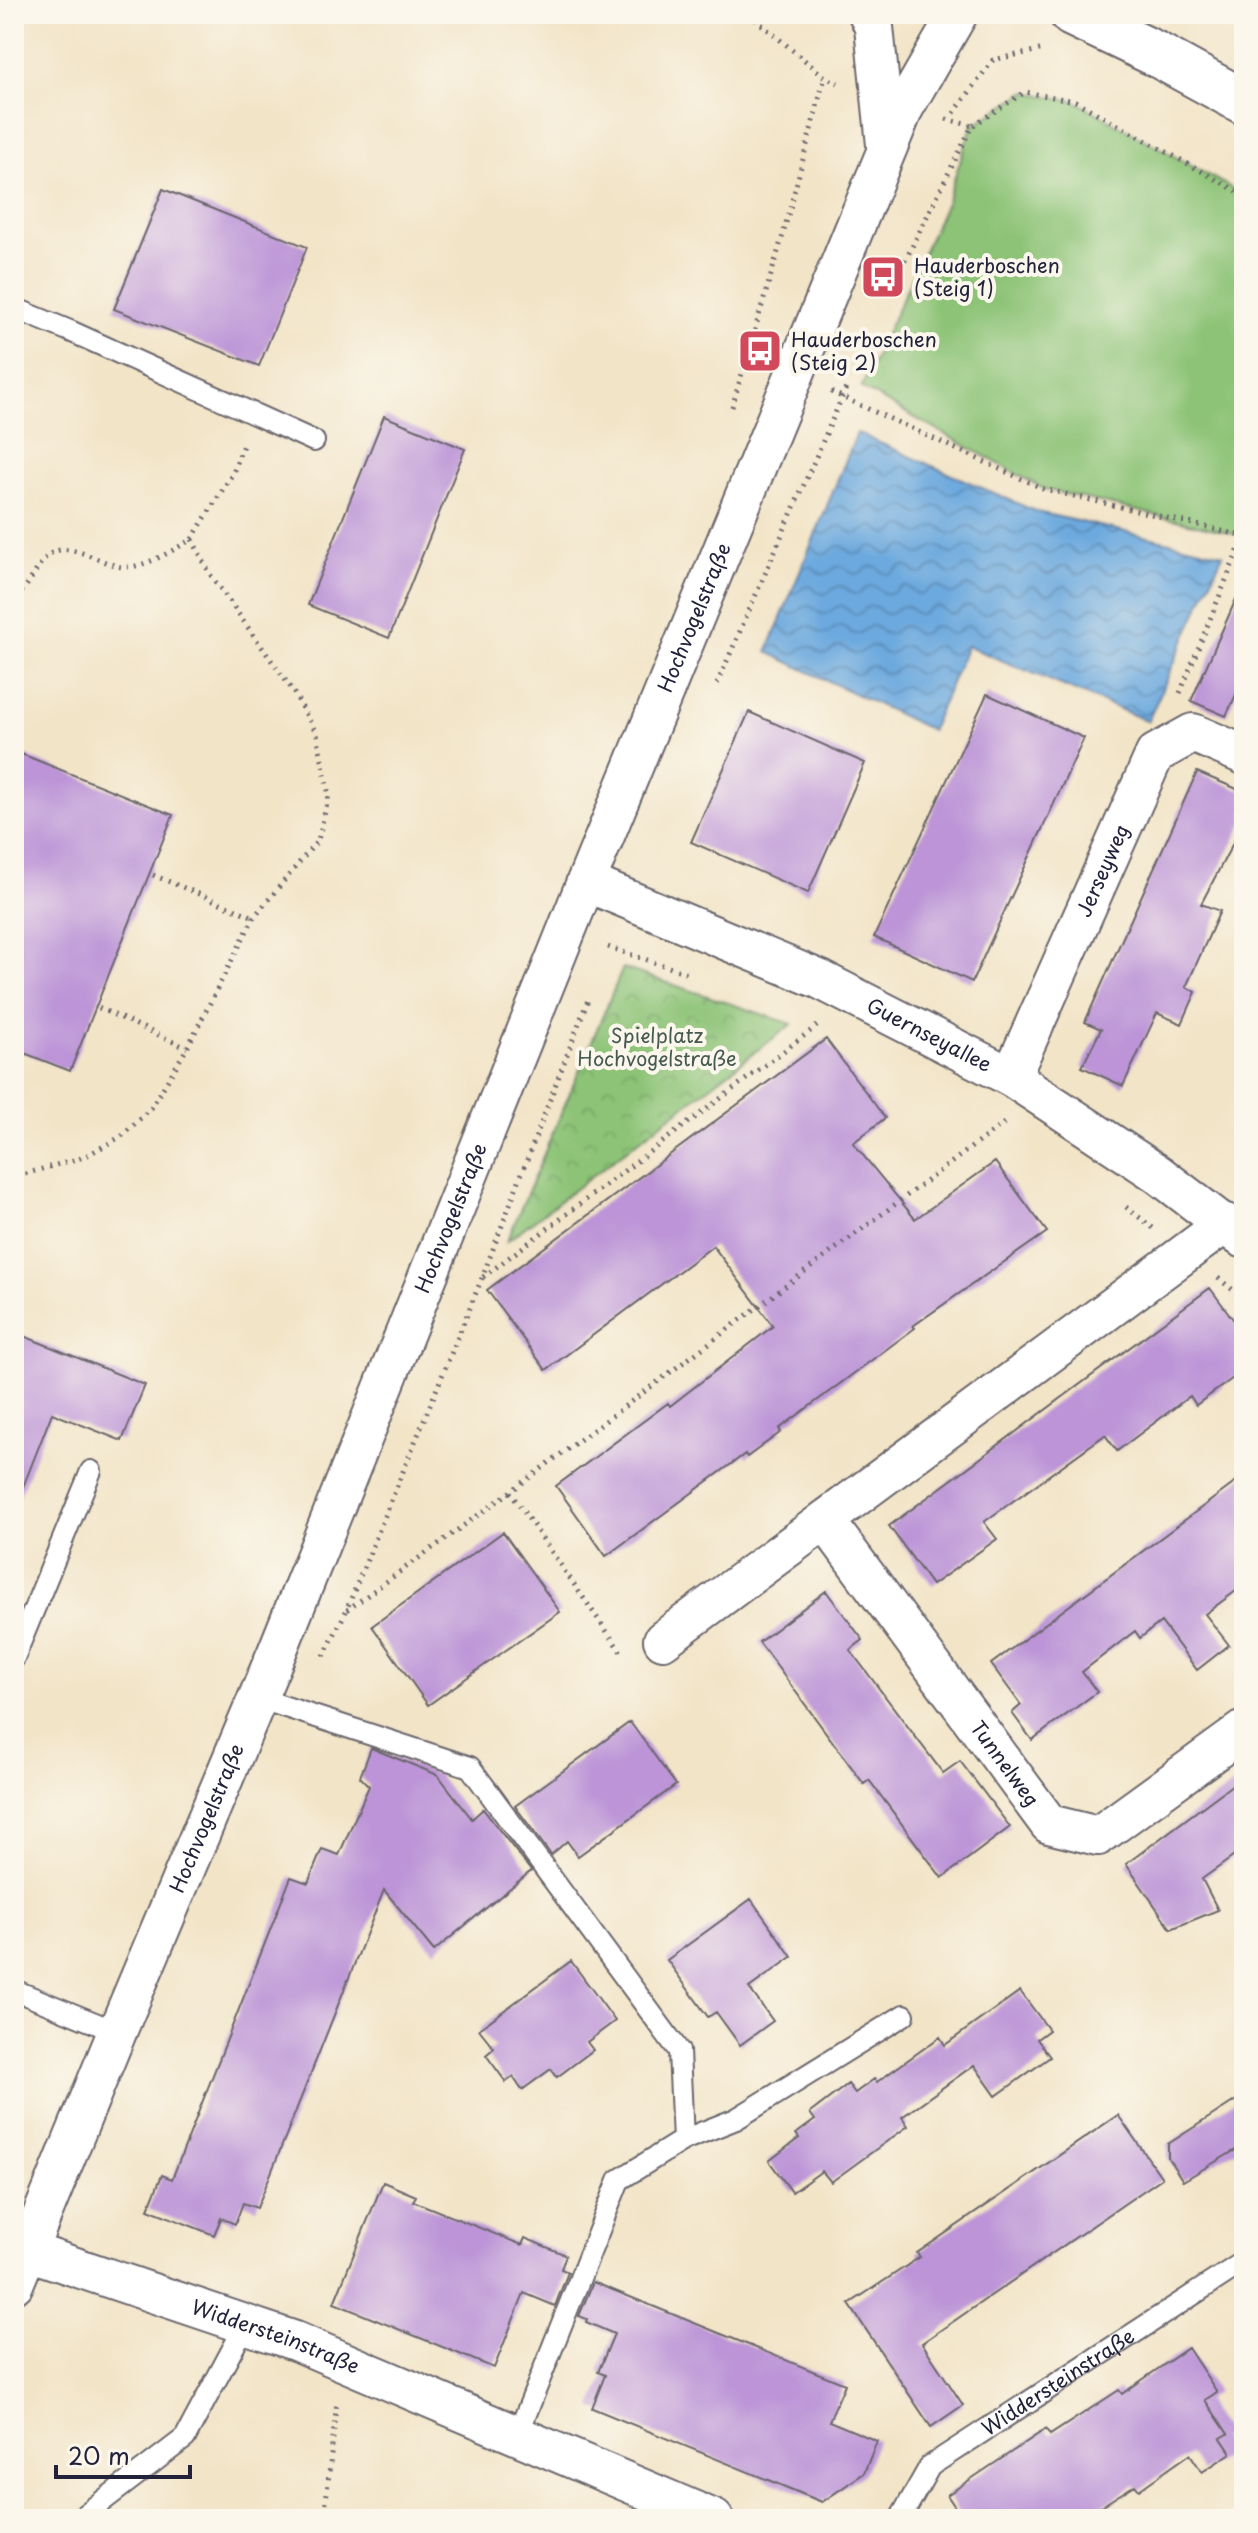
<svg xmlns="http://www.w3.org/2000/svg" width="1258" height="2533" font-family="'Playpen Sans',sans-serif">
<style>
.grass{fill:#8cc376;stroke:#577258;stroke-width:2}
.park{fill:url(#park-crowns);stroke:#577258;stroke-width:2}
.water{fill:url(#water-waves);stroke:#47668c;stroke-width:2}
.building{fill:#bc94d7}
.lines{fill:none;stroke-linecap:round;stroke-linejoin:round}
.service-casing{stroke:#6b666c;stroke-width:24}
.minor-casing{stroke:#6b666c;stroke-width:42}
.secondary-casing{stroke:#6b666c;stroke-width:48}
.path{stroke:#6b666c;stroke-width:5;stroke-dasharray:2 6;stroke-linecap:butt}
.service{stroke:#fff;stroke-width:20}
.minor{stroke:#fff;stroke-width:38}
.secondary{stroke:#fff;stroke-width:44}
.labels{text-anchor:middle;stroke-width:8;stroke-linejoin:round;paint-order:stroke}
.poi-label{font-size:20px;fill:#22223b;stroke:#fbf7ec;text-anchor:start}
.street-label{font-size:20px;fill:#22223b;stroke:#fbf7ec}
.park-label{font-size:20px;fill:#475a50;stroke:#fbf7ec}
</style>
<defs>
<pattern id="park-crowns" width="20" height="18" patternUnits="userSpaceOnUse" patternTransform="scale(2)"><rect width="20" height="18" fill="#8cc376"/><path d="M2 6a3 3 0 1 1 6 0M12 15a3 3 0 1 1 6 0" fill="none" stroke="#78a767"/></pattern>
<pattern id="water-waves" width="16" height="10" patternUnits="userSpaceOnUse" patternTransform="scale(2)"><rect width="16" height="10" fill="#6ca9de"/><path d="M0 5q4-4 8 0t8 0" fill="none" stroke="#5889b5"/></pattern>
</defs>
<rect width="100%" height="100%" fill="#fbf7ec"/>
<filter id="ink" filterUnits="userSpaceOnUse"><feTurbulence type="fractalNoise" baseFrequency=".0125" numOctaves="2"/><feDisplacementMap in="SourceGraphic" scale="16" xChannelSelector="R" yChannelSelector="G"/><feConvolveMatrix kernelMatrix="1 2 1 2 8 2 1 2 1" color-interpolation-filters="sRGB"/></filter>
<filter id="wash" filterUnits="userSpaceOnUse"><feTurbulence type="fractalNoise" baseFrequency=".006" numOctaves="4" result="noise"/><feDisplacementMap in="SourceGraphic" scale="32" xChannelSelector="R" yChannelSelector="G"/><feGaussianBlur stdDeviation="1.8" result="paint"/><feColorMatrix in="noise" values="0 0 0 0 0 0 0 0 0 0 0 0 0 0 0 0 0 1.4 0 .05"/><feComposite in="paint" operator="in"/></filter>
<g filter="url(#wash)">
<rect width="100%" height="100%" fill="#f2e4c7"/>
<path class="grass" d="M 1025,92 L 1075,101 L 1244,195 L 1244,536 L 1044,489 L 861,388 L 946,203 L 972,126 Z"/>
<path class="park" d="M 623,968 L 792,1024 L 507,1241 Z"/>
<path class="water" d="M 857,433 L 1037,512 L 1223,554 L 1148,721 L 967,646 L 931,730 L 767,652 Z"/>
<g id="blocks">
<path class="building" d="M 163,189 L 307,247 L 259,366 L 114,309 Z
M 384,416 L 465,449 L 389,638 L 308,605 Z
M 1244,581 L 1244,678 L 1226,716 L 1191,701 Z
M 987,694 L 1084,738 L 972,982 L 874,937 Z
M 749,712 L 865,763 L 808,893 L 691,842 Z
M 14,751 L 173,815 L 70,1071 L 14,1049 Z
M 1197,772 L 1244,792 L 1244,822 L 1201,904 L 1220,911 L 1186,987 L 1196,992 L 1182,1024 L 1157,1013 L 1123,1086 L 1082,1067 L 1101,1029 L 1085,1022 Z
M 826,1039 L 885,1118 L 853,1143 L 915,1219 L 995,1162 L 1047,1232 L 913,1326 L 915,1328 L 779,1429 L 781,1432 L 747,1457 L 745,1454 L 606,1556 L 556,1486 L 668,1403 L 670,1406 L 773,1326 L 713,1246 L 546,1370 L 487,1290 Z
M 1210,1288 L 1244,1334 L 1244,1370 L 1196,1405 L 1190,1396 L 1117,1451 L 1105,1435 L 984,1522 L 997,1539 L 932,1585 L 889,1526 Z
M 14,1332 L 145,1385 L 122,1441 L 52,1413 L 16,1505 Z
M 1244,1476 L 1244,1585 L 1205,1614 L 1229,1645 L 1197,1670 L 1161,1622 L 1140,1638 L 1135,1631 L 1082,1672 L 1097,1692 L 1032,1740 L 1012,1713 L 1021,1705 L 991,1664 Z
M 503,1532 L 560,1612 L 428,1705 L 372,1626 Z
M 826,1591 L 863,1640 L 850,1650 L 943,1773 L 960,1761 L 1010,1827 L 942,1878 L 869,1780 L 864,1784 L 759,1642 Z
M 630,1722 L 676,1785 L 578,1856 L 567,1841 L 551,1855 L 515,1806 Z
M 371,1748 L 438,1775 L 472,1819 L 483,1809 L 531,1871 L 434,1951 L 384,1890 L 257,2208 L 243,2203 L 235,2224 L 221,2218 L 214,2235 L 148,2209 L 162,2175 L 172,2179 L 291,1877 L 308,1883 L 322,1849 L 339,1855 L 369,1786 L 360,1777 Z
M 1244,1776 L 1244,1849 L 1202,1879 L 1218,1910 L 1171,1929 L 1126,1864 Z
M 751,1899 L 792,1957 L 749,1988 L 773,2021 L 740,2045 L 716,2012 L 708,2017 L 667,1960 Z
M 571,1961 L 615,2021 L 587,2042 L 593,2050 L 557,2077 L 551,2069 L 522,2090 L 513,2077 L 506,2082 L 486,2055 L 494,2048 L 479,2029 Z
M 1020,1991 L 1049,2030 L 1037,2039 L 1050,2057 L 996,2096 L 974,2065 L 902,2117 L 908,2126 L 831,2182 L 822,2171 L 792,2192 L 769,2161 L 799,2138 L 796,2134 L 815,2120 L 810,2113 L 848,2084 L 855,2093 L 874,2079 L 877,2082 L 940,2037 L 945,2045 Z
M 1244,2095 L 1244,2145 L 1183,2181 L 1168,2158 L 1168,2144 Z
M 1118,2115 L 1162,2178 L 922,2343 L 963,2405 L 931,2427 L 849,2304 L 920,2257 L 917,2253 Z
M 383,2182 L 416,2196 L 413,2201 L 522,2245 L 525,2238 L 566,2255 L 561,2269 L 568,2272 L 555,2306 L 524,2293 L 494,2368 L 334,2303 Z
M 593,2282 L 845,2384 L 829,2421 L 877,2441 L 864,2473 L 822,2502 L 592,2408 L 605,2375 L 598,2372 L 614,2334 L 586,2322 L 587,2319 L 579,2316 Z
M 1188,2348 L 1217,2392 L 1205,2400 L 1228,2434 L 1221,2438 L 1231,2453 L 1202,2472 L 1190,2454 L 1139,2490 L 1135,2485 L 1081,2519 L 963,2519 L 947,2495 L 1046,2429 L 1050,2435 L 1119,2390 L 1122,2394 Z"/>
</g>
</g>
<g filter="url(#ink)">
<use href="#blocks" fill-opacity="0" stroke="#6b666c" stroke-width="2"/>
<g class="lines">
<g class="service-casing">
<g id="service">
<path d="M 14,308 L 70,331 L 314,441"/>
<path d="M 14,1658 L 91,1471"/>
<path d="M 258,1698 L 470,1767 L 679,2051 L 683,2140"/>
<path d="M 14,1990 L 117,2032"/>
<path d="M 518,2434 L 619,2180 L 683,2140 L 736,2119 L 904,2015"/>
<path d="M 79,2519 L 185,2438 L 246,2324"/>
<path id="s1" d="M 900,2519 L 930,2466 L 1237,2266"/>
</g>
</g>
<g class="minor-casing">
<g id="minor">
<path d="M 868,14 L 874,27 L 886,145"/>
<path id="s2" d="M 586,882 L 821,980 L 1011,1077 L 1158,1174 L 1242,1238"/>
<path id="s3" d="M 1011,1077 L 1155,754 L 1193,733 L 1244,755"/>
<path id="s4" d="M 1226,1223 L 825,1520 L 1049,1824 L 1098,1836 L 1244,1730"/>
<path d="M 663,1640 L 825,1520"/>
<path id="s5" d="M 28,2251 L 295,2341 L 714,2519"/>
<path id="s6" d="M 14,2284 L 117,2032 L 277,1652 L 586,882 L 904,108 L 958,14"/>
</g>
</g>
<g class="secondary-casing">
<path id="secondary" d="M 1072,14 L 1156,54 L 1244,102"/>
</g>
<path class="path" d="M 749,14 L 825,77 L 838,83
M 954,113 L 993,60 L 1044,49
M 946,119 L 972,126
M 898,275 L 972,126 L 1025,92 L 1075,101 L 1244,195
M 831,392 L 1044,489 L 1244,536
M 732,407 L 782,238 L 825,77
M 192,539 L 233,473 L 244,442
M 14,593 L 20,593 C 32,582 38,562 50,554 C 70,540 101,564 122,567 C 144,569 173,550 192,539 L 210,574 L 291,688 L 317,734 L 329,795 L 318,840 L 254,917 L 187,1048 L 151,1108 L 122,1136 L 84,1157 L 14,1177
M 717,684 L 846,388
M 1180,693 L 1244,536
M 153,875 L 254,917
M 608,947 L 687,973
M 99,1008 L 187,1048
M 1126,1207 L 1153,1228
M 483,1277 L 817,1026
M 1218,1278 L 1244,1299
M 510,1492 L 621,1652
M 347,1610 L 510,1492 L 1004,1123
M 324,1656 L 346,1611 L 482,1278 L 589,997
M 1241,2233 L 1244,2215
M 324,2519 L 337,2401"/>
<use href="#service" class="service"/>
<use href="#minor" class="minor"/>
<use href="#secondary" class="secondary"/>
</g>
</g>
<defs>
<g id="bus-square" transform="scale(2.3)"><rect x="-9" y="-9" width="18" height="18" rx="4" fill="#d1495b" stroke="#fbf7ec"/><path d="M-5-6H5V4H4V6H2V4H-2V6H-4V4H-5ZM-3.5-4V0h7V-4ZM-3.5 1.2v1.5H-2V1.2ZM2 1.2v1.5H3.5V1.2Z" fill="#fff"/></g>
</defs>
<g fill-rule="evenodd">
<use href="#bus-square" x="883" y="277"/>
<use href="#bus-square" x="760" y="351"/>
</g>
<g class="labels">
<g class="poi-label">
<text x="914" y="273">Hauderboschen<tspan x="914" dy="23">(Steig 1)</tspan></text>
<text x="791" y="347">Hauderboschen<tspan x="791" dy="23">(Steig 2)</tspan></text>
</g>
<g class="street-label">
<text dy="7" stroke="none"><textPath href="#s6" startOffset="1800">Hochvogelstraße</textPath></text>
<text dy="7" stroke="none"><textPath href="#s3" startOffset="226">Jerseyweg</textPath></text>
<text dy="7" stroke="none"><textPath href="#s2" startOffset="376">Guernseyallee</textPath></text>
<text dy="7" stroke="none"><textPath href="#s6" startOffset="1152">Hochvogelstraße</textPath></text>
<text dy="7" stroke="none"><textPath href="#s4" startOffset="802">Tunnelweg</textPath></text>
<text dy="7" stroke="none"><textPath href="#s6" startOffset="504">Hochvogelstraße</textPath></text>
<text dy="7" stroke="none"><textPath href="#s5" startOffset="262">Widdersteinstraße</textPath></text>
<text dy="7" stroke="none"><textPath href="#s1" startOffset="214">Widdersteinstraße</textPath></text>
</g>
<g class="park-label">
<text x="657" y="1043">Spielplatz<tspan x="657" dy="23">Hochvogelstraße</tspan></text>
</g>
</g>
<rect width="1258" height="2533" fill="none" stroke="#fbf7ec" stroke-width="48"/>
<path d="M56 2465v12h134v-12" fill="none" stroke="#22223b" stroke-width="4"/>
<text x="68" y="2465" font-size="24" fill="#22223b" stroke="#fbf7ec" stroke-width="6" paint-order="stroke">20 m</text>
</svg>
